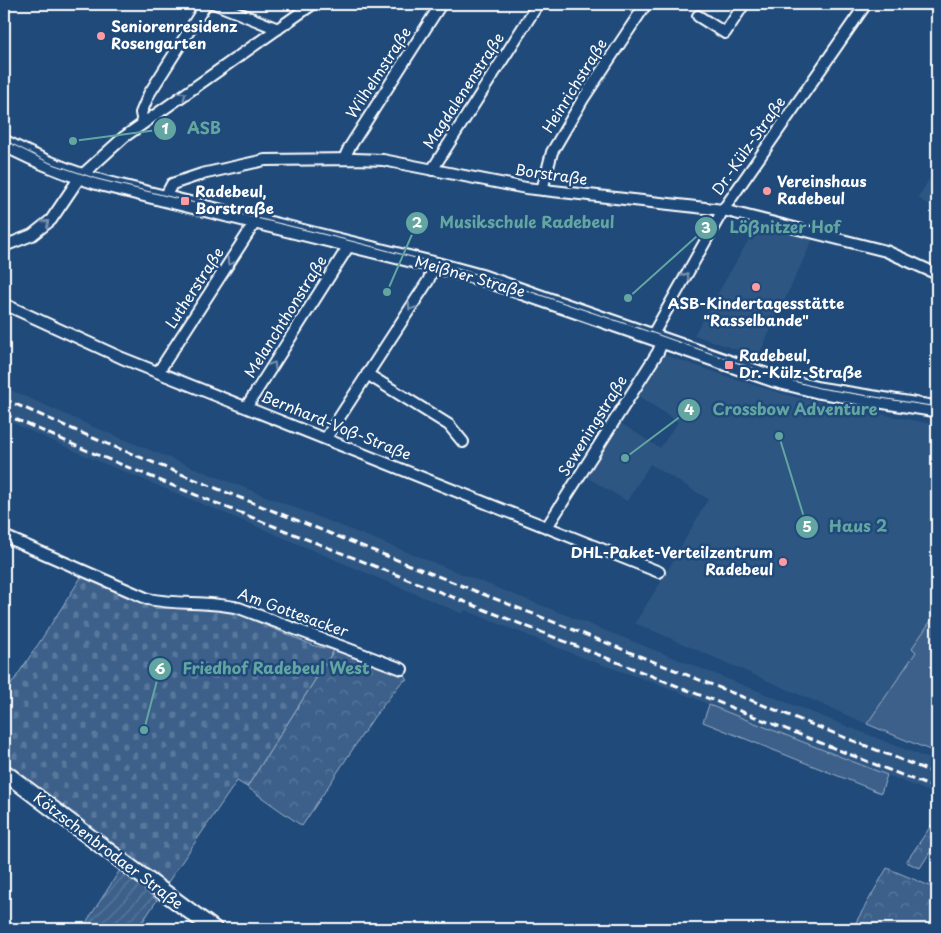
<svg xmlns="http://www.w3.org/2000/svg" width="941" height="933" font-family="'Playpen Sans',sans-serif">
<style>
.built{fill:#2e5683}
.grass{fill:#3c618b;stroke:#9eb0c5}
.forest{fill:url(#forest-crowns);stroke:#9eb0c5}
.cemetery{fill:url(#cemetery-stones);stroke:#9eb0c5}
.garden{fill:url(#garden-furrows);stroke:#9eb0c5}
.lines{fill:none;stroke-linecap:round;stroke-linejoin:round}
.street-casing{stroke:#fff;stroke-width:14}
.secondary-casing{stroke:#fff;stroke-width:19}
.street{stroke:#1f4a7a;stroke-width:10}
.secondary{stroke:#1f4a7a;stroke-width:15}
.tram{stroke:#fff;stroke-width:1}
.rail{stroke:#fff;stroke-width:3;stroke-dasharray:8 4;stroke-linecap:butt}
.oneway{stroke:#7992af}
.poi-dot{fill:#ff9aa2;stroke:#1f4a7a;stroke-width:2}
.labels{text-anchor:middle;stroke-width:5;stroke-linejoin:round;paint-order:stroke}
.poi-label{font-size:15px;font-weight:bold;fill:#fff;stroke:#1f4a7a;text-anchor:start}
.street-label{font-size:15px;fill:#fff;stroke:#1f4a7a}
.leader{fill:none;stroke:#63a6a1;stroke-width:2}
.callout-dot{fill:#63a6a1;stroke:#1f4a7a;stroke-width:2}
.mark-label{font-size:15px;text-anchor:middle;font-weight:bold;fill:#fff}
.callout-label{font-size:16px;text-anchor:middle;font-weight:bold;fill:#63a6a1;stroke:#1f4a7a;stroke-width:5;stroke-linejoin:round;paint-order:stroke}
</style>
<defs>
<pattern id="forest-crowns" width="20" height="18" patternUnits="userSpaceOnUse" patternTransform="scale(1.25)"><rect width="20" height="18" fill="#3c618b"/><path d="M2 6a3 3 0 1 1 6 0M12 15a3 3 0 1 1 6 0" fill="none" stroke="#59799c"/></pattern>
<pattern id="cemetery-stones" width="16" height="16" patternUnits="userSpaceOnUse" patternTransform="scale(1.25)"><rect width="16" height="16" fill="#3c618b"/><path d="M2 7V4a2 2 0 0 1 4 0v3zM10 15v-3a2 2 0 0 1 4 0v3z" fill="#59799c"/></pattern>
<pattern id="garden-furrows" width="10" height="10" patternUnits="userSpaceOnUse" patternTransform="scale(1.25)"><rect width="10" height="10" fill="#3c618b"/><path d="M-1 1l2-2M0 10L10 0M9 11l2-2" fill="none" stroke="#59799c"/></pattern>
</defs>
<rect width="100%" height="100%" fill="#1f4a7a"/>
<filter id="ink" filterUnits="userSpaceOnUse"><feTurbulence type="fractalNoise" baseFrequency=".02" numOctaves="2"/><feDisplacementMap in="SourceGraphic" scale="10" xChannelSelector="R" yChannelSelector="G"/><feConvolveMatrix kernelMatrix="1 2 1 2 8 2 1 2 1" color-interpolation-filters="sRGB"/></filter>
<g filter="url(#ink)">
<path class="built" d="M 937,166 L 937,210 L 918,198 Z
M 757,225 L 813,239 L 758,357 L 694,335 Z
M 665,355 L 747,383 L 798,398 L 937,425 L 937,612 L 912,648 L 916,651 L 867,724 L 635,623 L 662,580 L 708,499 L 650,464 L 627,501 L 586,477 L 620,423 L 660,448 L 678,422 L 639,396 Z
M 4,387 L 96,428 L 182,463 L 937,762 L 937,795 L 661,685 L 586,659 L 465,610 L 463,614 L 258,527 L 86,456 L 4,419 Z"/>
<path class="grass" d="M 937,612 L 937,753 L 867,724 L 916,652 L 912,648 Z
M 709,705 L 887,775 L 881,793 L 703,722 Z"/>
<path class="forest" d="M 334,650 L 403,673 L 407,679 L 400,684 L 374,717 L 302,826 L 247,787 Z
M 937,817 L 937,841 L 920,868 L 906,862 Z
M 887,868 L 937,889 L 937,923 L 933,929 L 852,929 Z"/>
<path class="cemetery" d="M 82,576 L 154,608 L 226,609 L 315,646 L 334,650 L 247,787 L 237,781 L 166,885 L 19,776 L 20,772 C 16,769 14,769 10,770 L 4,765 L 4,695 L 39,643 Z"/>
<path class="garden" d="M 120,870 L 157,900 L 138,929 L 82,929 Z"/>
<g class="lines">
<g class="street-casing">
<path id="street" d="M 216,4 L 278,29
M 698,16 L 725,33 L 744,4
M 143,123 L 141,113 L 149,94 L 206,4
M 344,159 L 349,148 L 441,4
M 432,170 L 538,4
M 542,190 L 552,152 L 583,99 L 646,4
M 164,199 L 172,184 L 202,174 L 265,160 L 355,159 L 383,160 L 526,188 L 723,210 L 886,251 L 937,274
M 4,246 L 32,235 L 51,220 L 80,177 L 124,137 L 313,4
M 4,304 L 122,358 L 659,572
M 652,336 L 723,210 L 866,4
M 159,371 L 256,221
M 367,374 L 449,425 L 463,442
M 247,406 L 350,244
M 326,438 L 428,281 L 435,265
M 547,527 L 658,352 L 663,340
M 4,536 L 148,599 C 178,605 209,601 239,608 L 402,669"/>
</g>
<g class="secondary-casing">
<path id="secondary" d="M 4,143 C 37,160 70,174 106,184 L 435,265 L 483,278 L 774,379 L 818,390 L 937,409
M 4,772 L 111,853 L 214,929"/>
</g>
<use href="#street" class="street"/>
<use href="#secondary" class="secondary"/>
<path class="tram" d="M 4,140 L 50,163 L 97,179 L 351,241 L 484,276 L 653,333 L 772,375 L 797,382 L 819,388 L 937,407"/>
<path class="rail" d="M 4,399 L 93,438 L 218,489 L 937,774
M 4,414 L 88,451 L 218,504 L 937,789"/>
</g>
<defs><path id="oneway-chevron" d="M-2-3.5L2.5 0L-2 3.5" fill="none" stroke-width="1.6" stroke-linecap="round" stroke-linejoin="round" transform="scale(1.25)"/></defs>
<g class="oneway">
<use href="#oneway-chevron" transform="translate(183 95) rotate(-35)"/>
<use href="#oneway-chevron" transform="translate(46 223) rotate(-42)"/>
<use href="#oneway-chevron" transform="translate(230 262) rotate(123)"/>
<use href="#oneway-chevron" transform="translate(686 276) rotate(-60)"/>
<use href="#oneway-chevron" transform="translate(411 307) rotate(123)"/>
<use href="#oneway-chevron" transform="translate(273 365) rotate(-58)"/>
</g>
</g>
<g class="poi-dot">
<circle cx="101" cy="36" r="5"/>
<circle cx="767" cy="191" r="5"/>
<rect x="180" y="196" width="10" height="10" rx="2.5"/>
<circle cx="756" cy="287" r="5"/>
<rect x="724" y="360" width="10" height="10" rx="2.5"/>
<circle cx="783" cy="562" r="5"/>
</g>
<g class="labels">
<g class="poi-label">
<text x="111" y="32">Seniorenresidenz<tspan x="111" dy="17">Rosengarten</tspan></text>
<text x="777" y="187">Vereinshaus<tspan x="777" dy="17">Radebeul</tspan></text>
<text x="195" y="197">Radebeul,<tspan x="195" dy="17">Borstraße</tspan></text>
<text x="756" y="309" text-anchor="middle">ASB-Kindertagesstätte<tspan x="756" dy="17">"Rasselbande"</tspan></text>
<text x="739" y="361">Radebeul,<tspan x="739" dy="17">Dr.-Külz-Straße</tspan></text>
<text x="773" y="558" text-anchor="end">DHL-Paket-Verteilzentrum<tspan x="773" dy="17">Radebeul</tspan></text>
</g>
<g class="street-label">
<text transform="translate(379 73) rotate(-57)" y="5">Wilhelmstraße</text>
<text transform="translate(575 86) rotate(-58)" y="5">Heinrichstraße</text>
<text transform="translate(464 91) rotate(-57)" y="5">Magdalenenstraße</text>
<text transform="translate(749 146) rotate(-55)" y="5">Dr.-Külz-Straße</text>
<text transform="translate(551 175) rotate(8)" y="5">Borstraße</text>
<text transform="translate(470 277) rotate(16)" y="5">Meißner Straße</text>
<text transform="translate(195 288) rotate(-57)" y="5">Lutherstraße</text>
<text transform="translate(286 317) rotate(-58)" y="5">Melanchthonstraße</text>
<text transform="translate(336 426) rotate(22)" y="5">Bernhard-Voß-Straße</text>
<text transform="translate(593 426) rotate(-58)" y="5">Seweningstraße</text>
<text transform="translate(293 613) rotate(20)" y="5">Am Gottesacker</text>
<text transform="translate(108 851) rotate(37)" y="5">Kötzschenbrodaer Straße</text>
</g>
</g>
<path class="leader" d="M73 141L165 129M387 292L417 223M628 298L706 228M625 458L689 410M779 436L807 527M144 730L160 669"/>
<g class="callout-dot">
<circle cx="73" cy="141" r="5"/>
<circle cx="387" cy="292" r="5"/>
<circle cx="628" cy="298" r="5"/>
<circle cx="625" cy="458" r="5"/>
<circle cx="779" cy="436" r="5"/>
<circle cx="144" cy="730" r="5"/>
<circle cx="165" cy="129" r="12"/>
<circle cx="417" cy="223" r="12"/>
<circle cx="706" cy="228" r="12"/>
<circle cx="689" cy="410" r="12"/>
<circle cx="807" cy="527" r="12"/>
<circle cx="160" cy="669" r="12"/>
</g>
<g class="mark-label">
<text x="165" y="134">1</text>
<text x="417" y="228">2</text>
<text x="706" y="233">3</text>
<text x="689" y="415">4</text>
<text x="807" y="532">5</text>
<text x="160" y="674">6</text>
</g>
<g class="callout-label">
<text x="204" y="134">ASB</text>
<text x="527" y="228">Musikschule Radebeul</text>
<text x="785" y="233">Lößnitzer Hof</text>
<text x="795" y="415">Crossbow Adventure</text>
<text x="858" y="532">Haus 2</text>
<text x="276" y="674">Friedhof Radebeul West</text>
</g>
<rect width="941" height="933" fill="none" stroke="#1f4a7a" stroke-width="20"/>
<rect x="10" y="10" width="921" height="913" fill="none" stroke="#fff" stroke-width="2" filter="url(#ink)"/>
</svg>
